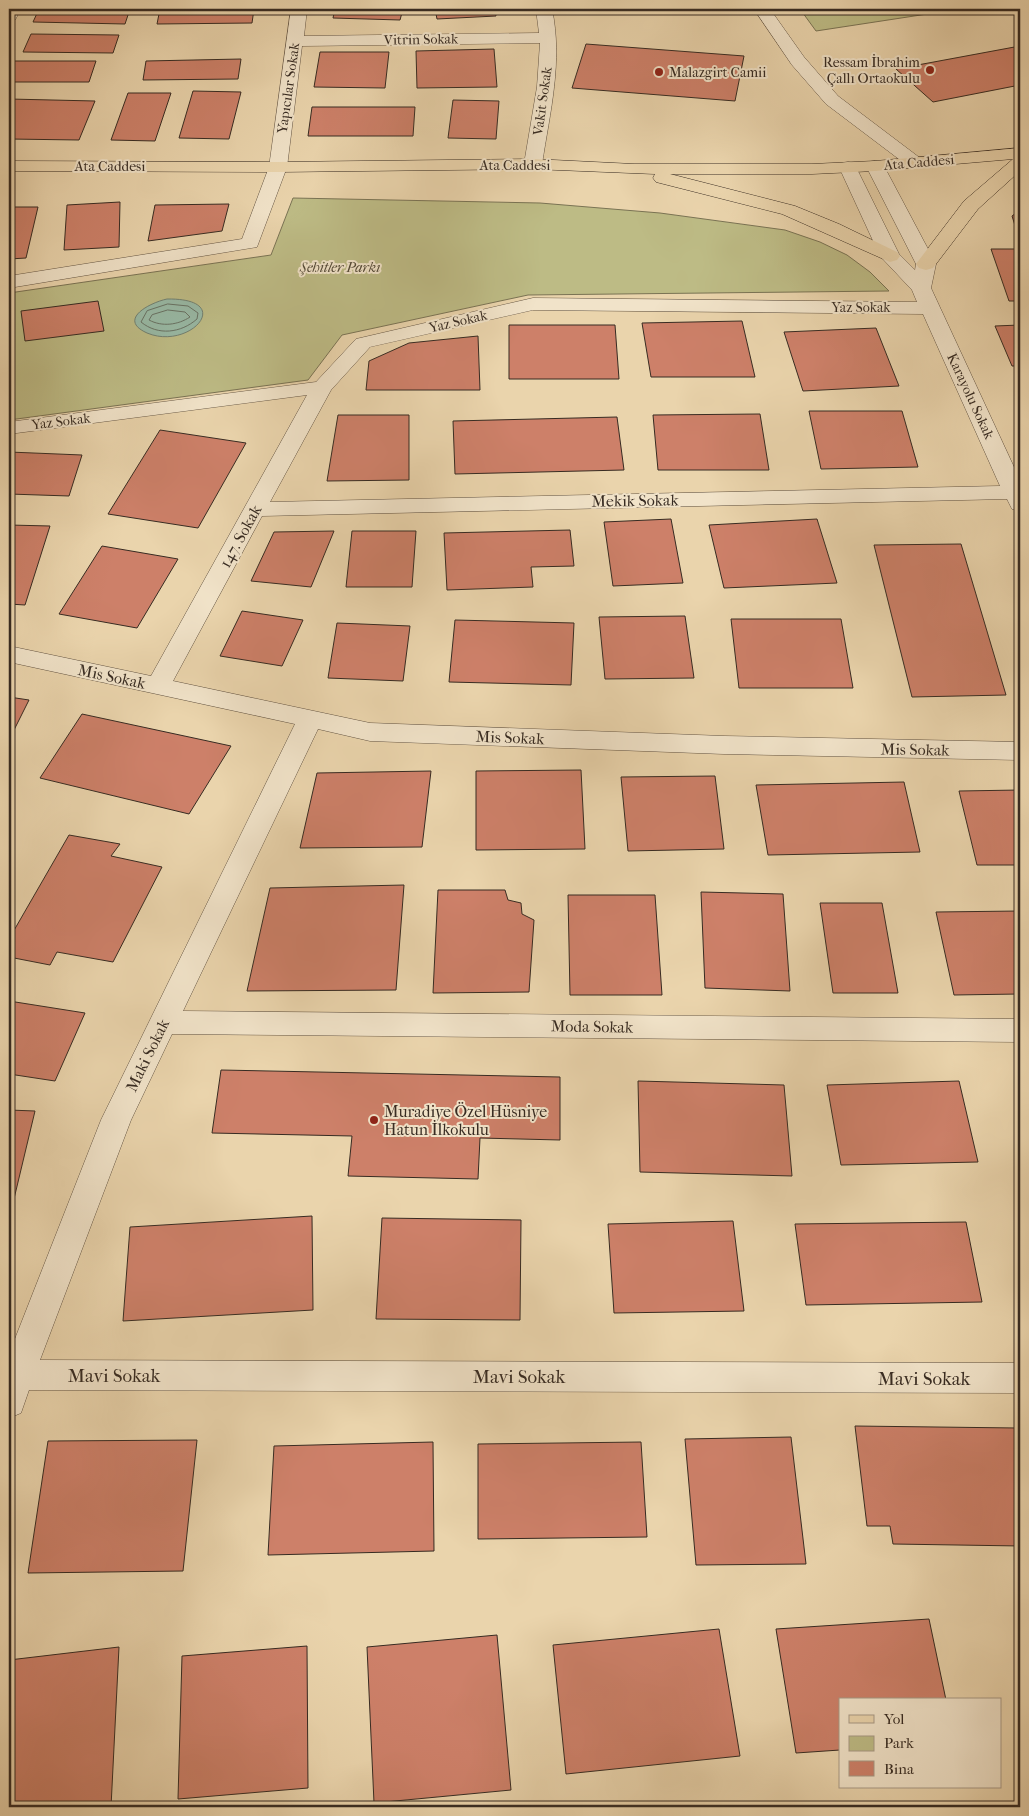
<svg xmlns="http://www.w3.org/2000/svg" width="1029" height="1816" font-family="'IM FELL French Canon',serif">
<style>
.green{fill:#bdbb85;stroke:#7a7354}
.water{fill:#98b9a5;stroke:#718071}
.lines{fill:none;stroke-linecap:round;stroke-linejoin:round}
.shore{stroke:#687264;stroke-width:1}
.building{fill:#cd8069;stroke:#372b22}
.minor-casing{stroke:#645544;stroke-width:1}
.major-casing{stroke:#372b22;stroke-width:1}
.minor{fill:#f1e3c9;fill-rule:evenodd}
.major{fill:#ead4ac;fill-rule:evenodd}
.poi-dot{fill:#8f2418;stroke:#f1e3c9;stroke-width:2}
.labels{text-anchor:middle;stroke-width:4;stroke-linejoin:round;paint-order:stroke}
.far-street-label{font-size:14px;fill:#372b22;stroke:#f1e3c9}
.far-poi-label{font-size:14px;fill:#372b22;stroke:#f1e3c9;text-anchor:end}
.far-park-label{font-size:14px;font-style:italic;fill:#524836;stroke:#f1e3c9}
.street-label{font-size:16px;fill:#372b22;stroke:#f1e3c9}
.poi-label{font-size:16px;fill:#372b22;stroke:#f1e3c9;text-anchor:start}
.near-street-label{font-size:19px;fill:#372b22;stroke:#f1e3c9}
</style>
<rect width="100%" height="100%" fill="#ead4ac"/>
<filter id="stains"><feTurbulence type="fractalNoise" baseFrequency=".004" numOctaves="4"/><feColorMatrix values="0 0 0 0 .2 0 0 0 0 .09 0 0 0 0 .02 0 0 0 .5 -.17"/></filter>
<radialGradient id="worn" r=".72"><stop offset=".6" stop-color="#630" stop-opacity="0"/><stop offset="1" stop-color="#630" stop-opacity=".3"/></radialGradient>
<path class="green" d="M 800,9 L 960,9 L 816,31 Z
M 293,198 L 540,203 L 660,213 L 785,230 L 820,242 L 847,255 L 870,272 L 889,291 L 528,295 L 342,335 L 308,380 L 9,420 L 9,293 L 271,255 Z"/>
<path class="water" d="M 167,299 C 237,298 190,351 147,333 C 116,319 152,302 167,299 Z"/>
<g class="lines">
<path class="shore" d="M 168,304 L 188,306 L 198,313 L 197,319 C 181,333 158,336 141,322 L 147,311 Z
M 168,310 L 185,312 L 190,317 C 178,325 162,327 149,320 L 152,315 Z"/>
</g>
<path class="building" d="M 39,9 L 130,9 L 125,24 L 33,22 Z
M 160,9 L 254,9 L 252,23 L 157,24 Z
M 335,9 L 403,9 L 400,20 L 333,18 Z
M 435,9 L 495,9 L 496,16 L 437,19 Z
M 31,34 L 119,35 L 113,53 L 23,52 Z
M 586,44 L 744,56 L 735,101 L 572,88 Z
M 1020,46 L 1020,85 L 933,102 L 896,69 Z
M 494,49 L 497,87 L 417,88 L 416,51 Z
M 320,52 L 389,52 L 385,88 L 314,87 Z
M 241,59 L 238,79 L 143,80 L 146,61 Z
M 10,61 L 96,61 L 89,82 L 9,82 Z
M 193,91 L 241,92 L 229,139 L 179,138 Z
M 128,93 L 171,93 L 155,141 L 111,140 Z
M 9,99 L 95,101 L 79,140 L 9,139 Z
M 453,100 L 499,101 L 496,139 L 448,138 Z
M 312,107 L 415,107 L 413,136 L 308,136 Z
M 120,202 L 119,247 L 64,250 L 67,205 Z
M 229,204 L 222,231 L 148,241 L 155,205 Z
M 9,207 L 38,207 L 26,258 L 9,259 Z
M 1020,210 L 1020,236 L 1018,235 L 1012,216 Z
M 991,249 L 1020,249 L 1020,301 L 1009,301 Z
M 98,301 L 104,331 L 25,341 L 21,311 Z
M 742,321 L 755,377 L 651,377 L 642,323 Z
M 509,325 L 615,325 L 619,379 L 509,379 Z
M 1020,325 L 1020,366 L 1012,366 L 995,326 Z
M 876,328 L 899,386 L 803,391 L 784,332 Z
M 478,336 L 480,390 L 366,390 L 369,361 L 409,343 Z
M 809,411 L 902,411 L 918,467 L 821,469 Z
M 760,414 L 769,470 L 658,470 L 653,415 Z
M 338,415 L 409,415 L 409,480 L 327,481 Z
M 617,417 L 624,470 L 455,474 L 453,421 Z
M 160,430 L 246,443 L 198,528 L 108,514 Z
M 9,452 L 82,455 L 69,496 L 9,494 Z
M 671,519 L 683,583 L 613,586 L 604,522 Z
M 817,519 L 837,583 L 724,588 L 709,525 Z
M 9,525 L 50,526 L 25,605 L 9,604 Z
M 570,530 L 574,566 L 531,567 L 533,587 L 447,590 L 444,533 Z
M 334,531 L 311,587 L 251,581 L 274,532 Z
M 352,531 L 416,531 L 412,587 L 346,587 Z
M 961,544 L 1006,695 L 912,697 L 874,545 Z
M 102,546 L 178,559 L 137,628 L 59,614 Z
M 242,611 L 303,620 L 282,666 L 220,656 Z
M 685,616 L 694,678 L 605,679 L 599,617 Z
M 731,619 L 841,619 L 853,688 L 739,688 Z
M 455,620 L 574,623 L 571,685 L 449,682 Z
M 337,623 L 410,626 L 403,681 L 328,678 Z
M 9,697 L 29,700 L 9,740 Z
M 82,714 L 231,746 L 189,814 L 40,778 Z
M 581,770 L 585,849 L 476,850 L 476,771 Z
M 431,771 L 422,847 L 300,848 L 317,773 Z
M 715,776 L 724,849 L 628,851 L 621,777 Z
M 904,782 L 920,852 L 768,855 L 756,785 Z
M 1020,790 L 1020,865 L 977,865 L 959,791 Z
M 69,835 L 120,844 L 111,856 L 162,867 L 113,962 L 57,952 L 50,965 L 9,957 L 9,939 Z
M 404,885 L 396,990 L 247,991 L 270,888 Z
M 438,890 L 505,890 L 508,900 L 521,903 L 522,914 L 534,920 L 529,992 L 433,993 Z
M 701,892 L 783,894 L 790,991 L 705,988 Z
M 568,895 L 655,895 L 662,995 L 570,995 Z
M 820,903 L 882,903 L 898,993 L 833,993 Z
M 1020,911 L 1020,994 L 954,995 L 936,912 Z
M 9,1001 L 85,1013 L 55,1081 L 9,1074 Z
M 221,1070 L 560,1077 L 560,1140 L 480,1138 L 478,1179 L 348,1176 L 352,1136 L 212,1133 Z
M 638,1081 L 784,1085 L 792,1176 L 640,1172 Z
M 959,1081 L 978,1162 L 841,1165 L 827,1085 Z
M 9,1110 L 35,1111 L 13,1203 L 9,1202 Z
M 312,1216 L 313,1310 L 123,1321 L 130,1227 Z
M 382,1218 L 521,1220 L 520,1320 L 376,1319 Z
M 733,1221 L 744,1311 L 614,1313 L 608,1224 Z
M 966,1222 L 982,1302 L 806,1305 L 795,1224 Z
M 855,1426 L 1017,1428 L 1020,1446 L 1020,1546 L 893,1544 L 890,1526 L 867,1526 Z
M 791,1437 L 806,1564 L 696,1565 L 685,1439 Z
M 197,1440 L 183,1571 L 28,1573 L 48,1441 Z
M 433,1442 L 434,1551 L 268,1555 L 274,1446 Z
M 641,1442 L 647,1537 L 478,1539 L 478,1444 Z
M 929,1619 L 946,1700 L 840,1700 L 840,1750 L 796,1753 L 776,1629 Z
M 719,1629 L 740,1756 L 566,1774 L 553,1645 Z
M 497,1635 L 511,1790 L 374,1803 L 367,1647 Z
M 307,1646 L 308,1788 L 178,1799 L 182,1656 Z
M 119,1647 L 111,1807 L 9,1807 L 9,1660 Z"/>
<g class="lines">
<g class="minor-casing">
<path id="minor" d="M 9,9 L 21,9 L 15,20 L 9,22 Z
M 291,9 L 307,9 L 304,36 L 539,33 L 536,9 L 552,9 C 563,61 550,112 542,164 L 539,168 L 533,169 L 527,168 L 524,164 L 537,87 L 540,43 L 302,46 L 287,167 L 257,247 L 9,288 L 9,276 L 242,239 L 269,167 Z
M 754,9 L 770,9 L 804,57 L 838,96 L 920,158 L 923,162 L 920,166 L 914,167 L 908,166 L 826,104 L 792,65 Z
M 875,161 L 881,162 L 884,166 L 936,264 L 931,288 L 1020,480 L 1020,511 L 1012,509 L 1007,499 L 262,516 L 173,681 L 370,723 L 724,736 L 1020,742 L 1020,760 L 724,754 L 370,741 L 318,729 L 183,1011 L 1020,1019 L 1020,1042 L 172,1034 L 131,1120 L 40,1360 L 1020,1363 L 1020,1393 L 29,1390 L 21,1413 L 9,1418 L 9,1354 L 101,1120 L 295,724 L 9,662 L 9,646 L 151,676 L 307,395 L 9,434 L 9,422 L 316,382 L 356,339 L 533,298 L 917,302 L 912,290 L 880,256 L 839,167 L 842,163 L 848,162 L 854,163 L 899,254 L 915,270 L 916,264 L 866,166 L 869,162 ZM 533,310 L 923,314 L 1000,486 L 270,502 L 331,390 L 370,347 Z"/>
</g>
<g class="major-casing">
<path id="major" d="M 1020,148 L 1020,171 L 978,209 L 933,268 L 926,270 L 919,268 L 916,264 L 964,201 L 1013,159 L 875,171 L 812,174 L 670,174 L 795,206 L 839,224 L 897,252 L 900,256 L 897,260 L 890,262 L 782,214 L 656,182 L 653,178 L 655,174 L 533,169 L 278,172 L 9,171 L 9,161 L 278,162 L 533,159 L 634,164 L 812,164 L 875,161 Z"/>
</g>
<use href="#minor" class="minor"/>
<use href="#major" class="major"/>
</g>
<g class="poi-dot">
<circle cx="930" cy="70" r="5"/>
<circle cx="659" cy="72" r="5"/>
<circle cx="374" cy="1120" r="5"/>
</g>
<g class="labels">
<g class="far-street-label">
<text transform="translate(421 39) rotate(-1)" y="5">Vitrin Sokak</text>
<text transform="translate(288 88) rotate(-82)" y="5">Yapıcılar Sokak</text>
<text transform="translate(542 101) rotate(-82)" y="5">Vakit Sokak</text>
<text transform="translate(919 162) rotate(-5)" y="5">Ata Caddesi</text>
<text x="515" y="170">Ata Caddesi</text>
<text x="110" y="171">Ata Caddesi</text>
<text x="861" y="312">Yaz Sokak</text>
<text transform="translate(458 321) rotate(-13)" y="5">Yaz Sokak</text>
<text transform="translate(971 396) rotate(65)" y="5">Karayolu Sokak</text>
<text transform="translate(61 421) rotate(-7)" y="5">Yaz Sokak</text>
</g>
<g class="far-poi-label">
<text x="920" y="67">Ressam İbrahim<tspan x="920" dy="16">Çallı Ortaokulu</tspan></text>
<text x="669" y="77" text-anchor="start">Malazgirt Camii</text>
</g>
<g class="far-park-label">
<text x="340" y="272">Şehitler Parkı</text>
</g>
<g class="street-label">
<text transform="translate(635 500) rotate(-1)" y="6">Mekik Sokak</text>
<text transform="translate(240 536) rotate(-61)" y="6">147. Sokak</text>
<text transform="translate(112 676) rotate(12)" y="6">Mis Sokak</text>
<text transform="translate(510 737) rotate(2)" y="6">Mis Sokak</text>
<text transform="translate(915 749) rotate(1)" y="6">Mis Sokak</text>
<text transform="translate(592 1026) rotate(1)" y="6">Moda Sokak</text>
<text transform="translate(147 1055) rotate(-64)" y="6">Maki Sokak</text>
</g>
<g class="poi-label">
<text x="384" y="1117">Muradiye Özel Hüsniye<tspan x="384" dy="18">Hatun İlkokulu</tspan></text>
</g>
<g class="near-street-label">
<text x="114" y="1382">Mavi Sokak</text>
<text x="519" y="1383">Mavi Sokak</text>
<text x="924" y="1385">Mavi Sokak</text>
</g>
</g>
<rect width="1029" height="1816" fill="none" stroke="#ead4ac" stroke-width="30"/>
<rect x="10" y="10" width="1009" height="1796" fill="none" stroke="#372b22" stroke-width="2.5"/>
<rect x="15" y="15" width="999" height="1786" fill="none" stroke="#372b22"/>
<rect x="839" y="1698" width="162" height="90" fill="#f1e3c9" stroke="#a79986"/>
<rect x="849" y="1715" width="25" height="8" fill="#ead4ac" stroke="#a79986"/>
<text x="884" y="1724" font-size="15" fill="#372b22">Yol</text>
<rect x="849" y="1736" width="25" height="15" fill="#bdbb85" stroke="#a79986"/>
<text x="884" y="1748" font-size="15" fill="#372b22">Park</text>
<rect x="849" y="1761" width="25" height="15" fill="#cd8069" stroke="#a79986"/>
<text x="884" y="1774" font-size="15" fill="#372b22">Bina</text>
<rect width="100%" height="100%" filter="url(#stains)"/>
<rect width="100%" height="100%" fill="url(#worn)"/>
</svg>
